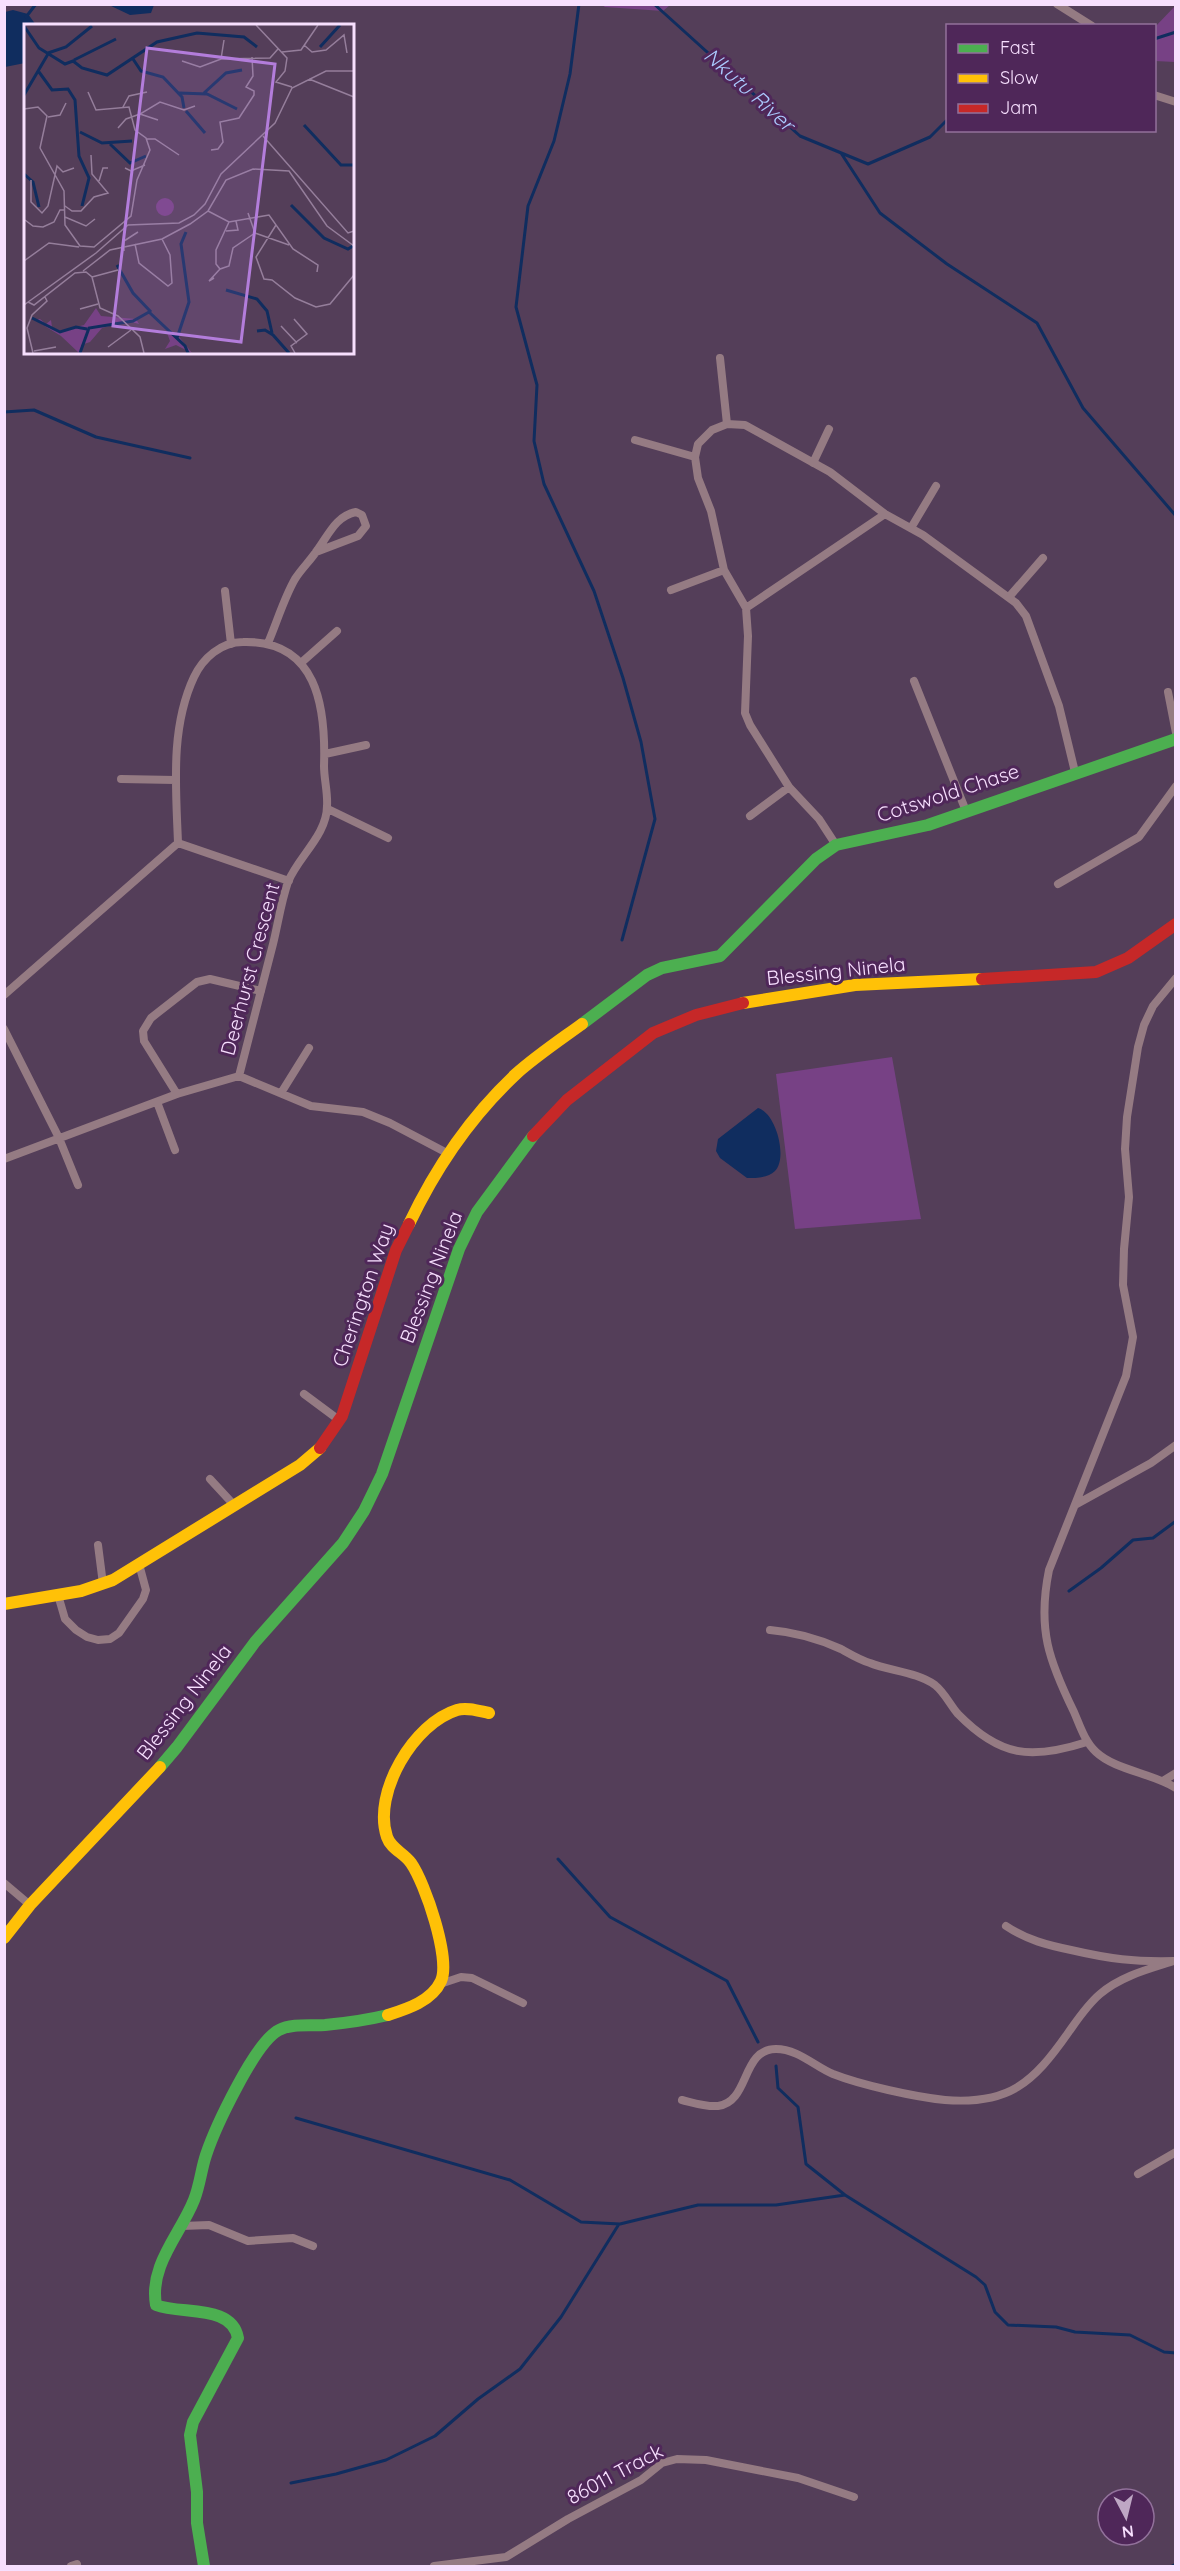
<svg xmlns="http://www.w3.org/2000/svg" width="1180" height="2571" font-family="Quicksand,sans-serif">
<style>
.green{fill:#774185}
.water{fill:#102d5f}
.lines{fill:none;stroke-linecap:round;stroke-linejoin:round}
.stream{stroke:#102d5f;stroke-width:3}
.street{stroke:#957b83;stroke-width:8}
.fast{stroke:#4caf50;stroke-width:12}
.slow{stroke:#ffc107;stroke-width:12}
.jam{stroke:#c62828;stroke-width:12}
.labels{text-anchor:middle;stroke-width:6;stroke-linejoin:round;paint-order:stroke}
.street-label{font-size:20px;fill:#f7dffe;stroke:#4f2759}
.water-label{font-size:21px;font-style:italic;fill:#aacafd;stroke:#4f2759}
.inset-river{fill:none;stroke:#102d5f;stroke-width:3}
.inset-road{fill:none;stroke:#957e9b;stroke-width:1.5}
.view{fill:#b37ddb;fill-opacity:0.15;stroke:#b37ddb;stroke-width:3}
.inset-edge{fill:none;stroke:#f7dffe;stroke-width:3}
</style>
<rect width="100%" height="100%" fill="#543e59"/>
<path class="green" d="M 602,5 L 670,5 L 663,11 L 605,7 Z
M 1175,6 L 1175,62 L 1155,61 L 1155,27 Z
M 892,1057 L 921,1219 L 795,1229 L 776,1074 Z"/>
<path class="water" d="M 109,5 L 154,5 L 151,13 L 130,15 Z
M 13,10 L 28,14 L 36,25 L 26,26 L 25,63 L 5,67 L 5,12 Z
M 758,1108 C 776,1113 788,1158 775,1171 C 768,1178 756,1178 747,1178 L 720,1158 L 716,1151 L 718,1139 Z"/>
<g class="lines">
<path class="stream" d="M 579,4 L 570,74 L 554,141 L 528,206 L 516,307 L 537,385 L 534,441 L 544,484 L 594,591 L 623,678 L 641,742 L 655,819 L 622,940
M 654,4 L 800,136 L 868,164 L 930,137 L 948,119
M 26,17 L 36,4
M 1154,39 L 1176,32
M 841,153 L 880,213 L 947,264 L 1037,323 L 1083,408 L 1176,516
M 4,412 L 34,410 L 96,437 L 190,458
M 1069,1591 L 1101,1568 L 1133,1540 L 1153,1538 L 1176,1521
M 558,1859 L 610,1917 L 727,1981 L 758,2042
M 776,2066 L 778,2088 L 798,2107 L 806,2164 L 845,2195 L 976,2277 L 985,2285 L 995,2312 L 1008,2325 L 1056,2327 L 1075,2332 L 1130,2335 L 1164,2352 L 1176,2353
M 296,2118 L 510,2180 L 581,2222 L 620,2224 L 698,2205 L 776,2205 L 845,2195
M 291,2483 L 336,2474 L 386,2460 L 435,2436 L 478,2399 L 520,2369 L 561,2317 L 619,2224
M 1172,2566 L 1176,2564"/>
<path class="street" d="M 1057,4 L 1092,26
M 1154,95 L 1176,102
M 720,358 L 727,424
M 635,440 L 695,457
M 813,463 L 829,429
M 911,528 L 936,486
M 671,590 L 724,570
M 225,591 L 231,644
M 1009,597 L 1043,558
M 746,608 L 885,514
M 268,643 C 277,622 284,598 295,579 C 302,568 311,560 318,549 C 329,534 336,516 356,512 L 362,515 L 366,526 L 358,536 L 316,552
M 302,662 L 337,631
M 914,681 L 966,811
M 1168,692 L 1176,733
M 325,754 L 366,745
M 121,779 L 175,780
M 328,809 L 388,838
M 750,816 L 789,787
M 178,843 L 289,881
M 836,845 L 819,819 L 789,787 L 750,725 L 745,713 L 748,636 L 746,608 L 724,570 L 711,511 L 698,478 L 695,457 L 698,444 L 712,430 L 727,424 L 745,425 L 830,472 L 885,514 L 923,535 L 1016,603 L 1026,616 L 1059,706 L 1075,772
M 1058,884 L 1139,837 L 1176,786
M 1176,978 L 1153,1006 L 1144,1025 L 1138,1047 L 1127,1117 L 1125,1149 L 1129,1197 L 1124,1249 L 1123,1285 L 1133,1337 L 1126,1376 L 1049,1570 C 1037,1629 1049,1661 1074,1712 C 1080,1726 1085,1742 1096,1752 C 1115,1770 1152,1773 1176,1788
M 4,995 L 178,843 C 176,788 170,728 194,677 C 203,658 221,642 243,642 C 317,640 326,706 324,766 C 324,779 328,793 327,806 C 327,835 298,857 288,882 C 281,902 278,924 273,944 C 262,988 250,1032 239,1076
M 4,1029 L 59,1138 L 78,1185
M 281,1093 L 309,1048
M 177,1094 L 144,1041 L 143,1031 L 151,1018 L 197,982 L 210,979 L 261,991
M 157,1102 L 175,1150
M 4,1159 L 177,1094 L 239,1076 L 311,1106 L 363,1112 L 390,1123 L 447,1153
M 304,1394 L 339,1420
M 210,1479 L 234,1505
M 1075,1505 L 1151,1463 L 1176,1445
M 98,1545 L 103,1584
M 58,1595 L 65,1619 L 76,1630 L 87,1637 L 98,1640 L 110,1639 L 119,1633 L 143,1599 L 146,1590 L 139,1564
M 770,1630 C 794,1632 819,1639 841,1649 C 850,1654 860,1660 870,1663 C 890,1671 917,1672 935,1685 C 945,1693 950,1705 958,1714 C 1000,1757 1031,1760 1087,1742
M 1163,1781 L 1176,1773
M 4,1883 L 30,1905
M 440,1984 L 461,1977 L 472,1978 L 523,2003
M 682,2100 C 694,2103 706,2107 718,2106 C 750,2102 741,2049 776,2049 C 798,2049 814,2066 833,2074 C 861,2085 915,2097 945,2100 C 1009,2105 1033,2083 1068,2033 C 1078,2019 1087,2005 1100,1994 C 1121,1976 1149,1969 1174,1961 C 1134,1962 1110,1959 1071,1950 C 1047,1945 1027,1940 1006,1926
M 1138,2174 L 1176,2152
M 182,2226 L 209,2225 L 248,2241 L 293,2238 L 313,2246
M 71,2566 L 77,2564
M 434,2566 L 506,2557 L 568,2519 L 641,2480 L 662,2463 L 677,2459 L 706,2460 L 798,2478 L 854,2497"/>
<path class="fast" d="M 582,1024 L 647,975 L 662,968 L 720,956 L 816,859 L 836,845 L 928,825 L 1176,739
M 160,1767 L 177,1747 L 255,1642 L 343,1543 L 364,1511 L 382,1474 L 459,1249 L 477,1212 L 533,1136
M 204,2566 L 197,2523 L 197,2492 L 190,2435 L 193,2422 L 238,2338 C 232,2304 182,2315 156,2305 C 149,2265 180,2235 194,2200 C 200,2185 201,2170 206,2155 C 215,2128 255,2042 279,2030 C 292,2023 311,2026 325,2025 C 346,2023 367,2020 388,2015"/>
<path class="slow" d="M 743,1003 L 855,985 L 982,979
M 409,1224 C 436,1167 470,1117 516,1074 C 536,1056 560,1040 582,1024
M 4,1604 L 81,1591 L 113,1580 L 300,1465 L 320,1448
M 4,1938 L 30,1905 L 160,1767
M 388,2015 C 407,2009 432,2001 441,1981 C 451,1959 425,1883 411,1863 C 404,1853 391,1849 387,1837 C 372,1793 414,1723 457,1710 C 467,1707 479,1711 489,1713"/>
<path class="jam" d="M 982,979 L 1096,972 L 1128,958 L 1176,924
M 533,1136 L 567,1100 L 653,1033 L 696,1015 L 743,1003
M 320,1448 L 342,1416 L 396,1250 L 409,1224"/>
</g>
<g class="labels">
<g class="street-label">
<text transform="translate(948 793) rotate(-18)" y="7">Cotswold Chase</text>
<text transform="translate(250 969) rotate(-75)" y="7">Deerhurst Crescent</text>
<text transform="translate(836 971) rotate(-6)" y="7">Blessing Ninela</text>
<text transform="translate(431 1277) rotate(-69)" y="7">Blessing Ninela</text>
<text transform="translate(363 1295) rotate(-71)" y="7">Cherington Way</text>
<text transform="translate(184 1702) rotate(-52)" y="7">Blessing Ninela</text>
<text transform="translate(615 2474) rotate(-28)" y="7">86011 Track</text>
</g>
<g class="water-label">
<text transform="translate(749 90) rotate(42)" y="7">Nkutu River</text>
</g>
</g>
<g transform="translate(24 24)">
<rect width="330" height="330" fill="#543e59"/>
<path d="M132 183a9 9 0 1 1 18 0a9 9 0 1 1-18 0ZM 72,284 L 77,292 L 112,295 L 115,300 L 104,297 L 78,304 L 66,318 L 57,321 L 58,329 L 55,329 L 37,312 L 11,296 L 16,295 L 22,300 L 27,296 L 28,303 L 37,307 L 60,301 ZM 143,309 L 152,309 L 168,329 L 152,321 L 141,325 L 146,317 Z" fill="#774185"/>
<path class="inset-river" d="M 0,2 L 15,24 L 41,40 L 49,37 L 58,44 L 83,51 L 133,18 L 173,9 L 220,13 L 233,23M 296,23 L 316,1M 24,29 L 42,23 L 68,2M 109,35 L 117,47 L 139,53 L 158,73 L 160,84M 50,36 L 92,15M 15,48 L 28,66 L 44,65 L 51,76 L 55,132 L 65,154 L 58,182M 155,69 L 183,70 L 213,85M 180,69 L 202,49 L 218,46M 0,71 L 24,30M 162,87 L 181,109M 280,101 L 317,141 L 330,141M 56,108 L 78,119 L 108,117M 86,120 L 106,139 L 122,132M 0,150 L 9,158 L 15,183M 267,181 L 300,214 L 324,225 L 329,222M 93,241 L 109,269 L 127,288M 202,266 L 233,275 L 243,287 L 248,309M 8,294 L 36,308 L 52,303 L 63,305M 233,307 L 241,306 L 249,311 L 265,329M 153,314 L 165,278 L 157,220 L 162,208M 56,329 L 65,304 L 109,297 L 125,288 L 161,322 L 164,329"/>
<path class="inset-road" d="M 232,1 L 263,34 L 261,47 L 252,58 L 268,63M 280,21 L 288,28 L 302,26 L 320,11 L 323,29M 258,28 L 277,26 L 294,1M 197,35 L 200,16M 158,37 L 176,43 L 197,35 L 246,34 L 254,25M 285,55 L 330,73M 99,83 L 105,72 L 123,68M 0,85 L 14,83 L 23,92 L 16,124 L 40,167 L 41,201 L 56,222 L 70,223 L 107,192 L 113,156 L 126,126 L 122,114 L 111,106 L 105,83 L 72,86 L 64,68M 24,93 L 36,91 L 42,79M 134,96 L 116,90 L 136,78 L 160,86 L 171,82M 94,104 L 102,95 L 116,90M 239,112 L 324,209 L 330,207M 122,115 L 131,115 L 155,131M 187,126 L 194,125 L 199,118 L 196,98 L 215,94 L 230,71 L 230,67 L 222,63 L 229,52 L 228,33M 101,144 L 107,147 L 121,141M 7,156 L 7,178 L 18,189 L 24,182 L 33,142 L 39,148 L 50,144M 75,157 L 79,144 L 84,144M 41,182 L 48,187 L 57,187 L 70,173 L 84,169 L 68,150 L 67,131M 184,187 L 205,198 L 245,191 L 269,225 L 294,241 L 293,248M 224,189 L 231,209M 41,193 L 62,202 L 71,195M 1,196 L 9,202 L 19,203 L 30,198 L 36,186 L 41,186M 205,198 L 192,226 L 192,240 L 196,245 L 205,242 L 209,224 L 231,209M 252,201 L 232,233 L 240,255 L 248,256 L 271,274 L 292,283 L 306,280 L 330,251M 202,207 L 214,206 L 212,197M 231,209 L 265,221M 111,220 L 115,239 L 144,262 L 148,259 L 146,231 L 138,215M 100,227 L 100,217 L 114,208M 0,237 L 25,219 L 55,223M 59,247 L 86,226 L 138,215 L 166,200 L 184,187 L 202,156 L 229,145 L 265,147 L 303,202 L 330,222M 68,253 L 94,246M 190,254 L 185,257 L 196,245M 4,278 L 10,281 L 51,249 L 62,248 L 68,253 L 76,284 L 94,292 L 116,313 L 120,329M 0,281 L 72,229 L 104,201 L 155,199 L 170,191 L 181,180 L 197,150 L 251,99 L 268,64 L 302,47 L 330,47M 56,285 L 74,280M 270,295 L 283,310 L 267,322 L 271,329M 257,302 L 273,319M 84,323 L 107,306M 10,327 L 32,323M 9,329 L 3,304 L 8,291 L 23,277 L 21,273"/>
<path class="view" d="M 123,24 L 251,40 L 217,318 L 89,302 Z"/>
<rect width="330" height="330" class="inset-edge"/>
</g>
<rect width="1180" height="2571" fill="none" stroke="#f7dffe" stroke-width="12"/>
<rect x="946" y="24" width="210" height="108" fill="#4f2759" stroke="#92719b" stroke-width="1.5"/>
<rect x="958" y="44" width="30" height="9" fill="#4caf50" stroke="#92719b" stroke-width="1.5"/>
<text x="1000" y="54" font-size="18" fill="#f7dffe">Fast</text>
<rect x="958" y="74" width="30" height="9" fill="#ffc107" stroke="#92719b" stroke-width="1.5"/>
<text x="1000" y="84" font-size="18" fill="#f7dffe">Slow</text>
<rect x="958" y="104" width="30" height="9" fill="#c62828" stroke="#92719b" stroke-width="1.5"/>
<text x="1000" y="114" font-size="18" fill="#f7dffe">Jam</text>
<g transform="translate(1126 2517) rotate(173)"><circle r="28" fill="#4f2759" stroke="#92719b" stroke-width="1.5"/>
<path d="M0-4.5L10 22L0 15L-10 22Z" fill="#bea7c4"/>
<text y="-9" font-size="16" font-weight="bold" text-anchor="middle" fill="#f7dffe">N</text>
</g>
</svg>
